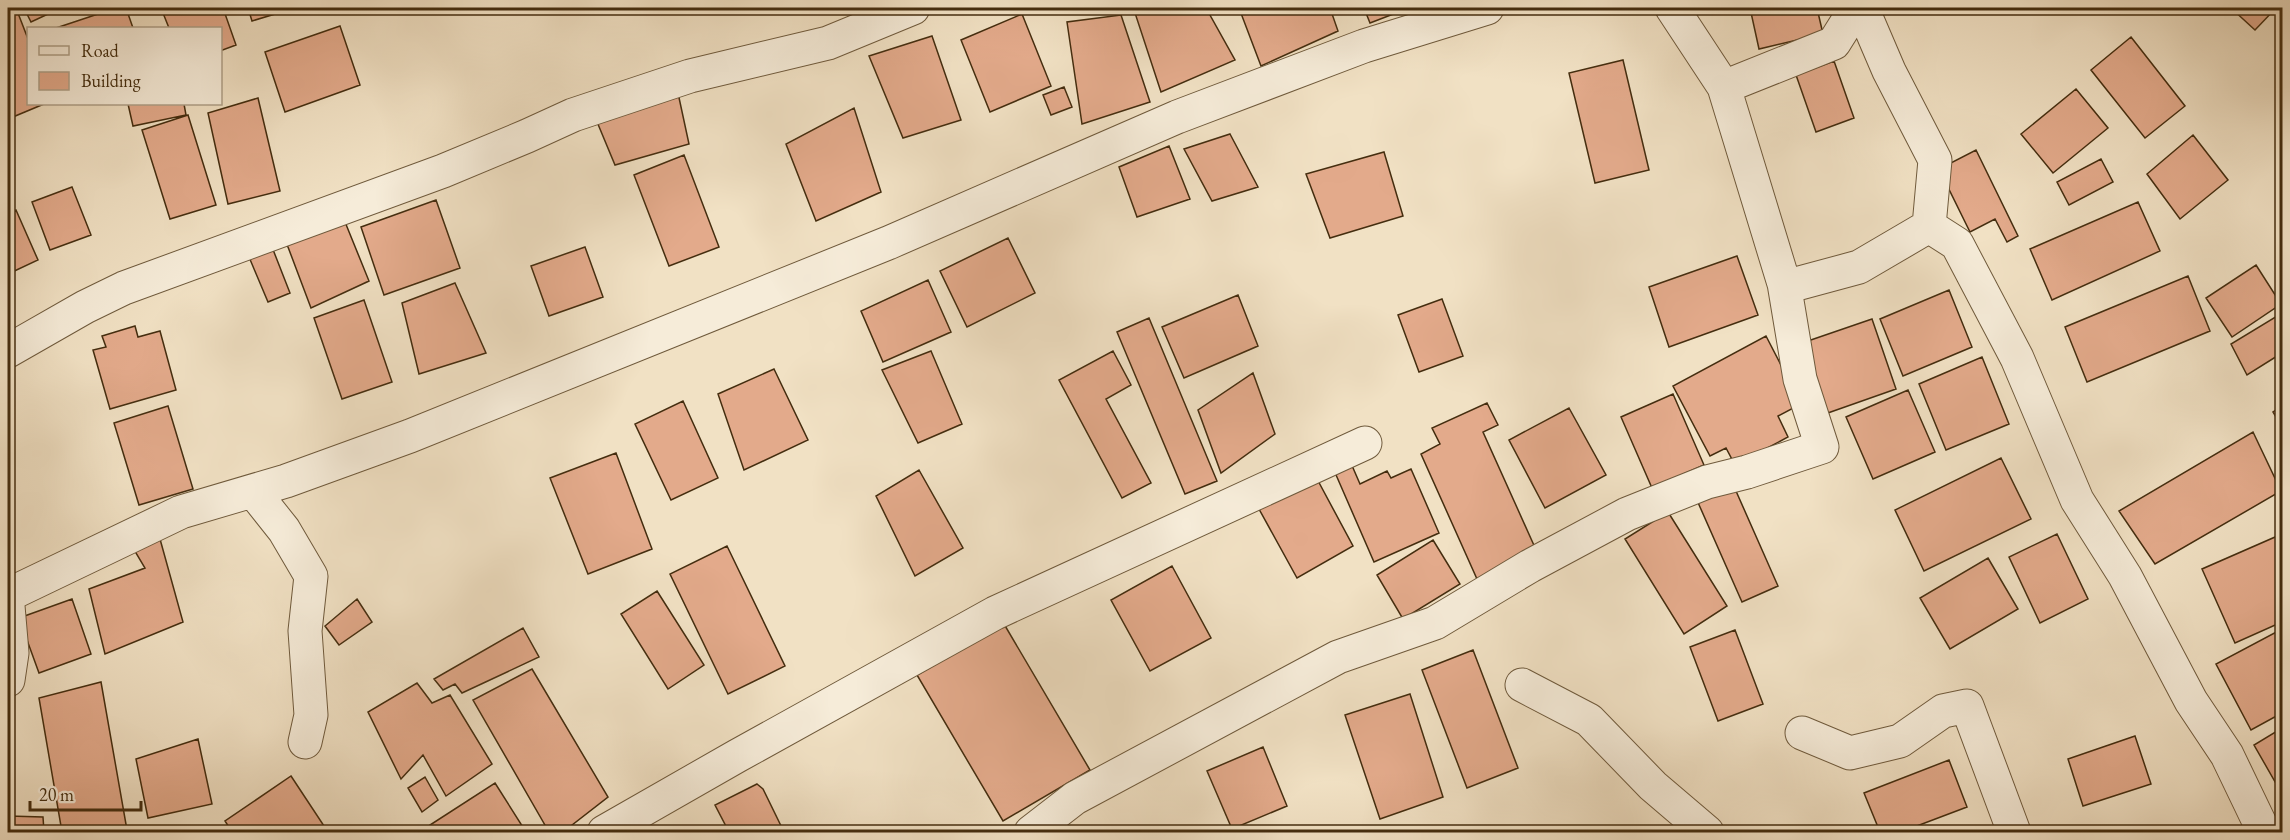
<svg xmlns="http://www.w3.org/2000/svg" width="2290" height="840" font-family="'EB Garamond',serif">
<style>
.building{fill:#e3aa8b;stroke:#442d0f;stroke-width:1.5}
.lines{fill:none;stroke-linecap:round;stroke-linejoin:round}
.minor-casing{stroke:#6f5a3c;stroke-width:35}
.minor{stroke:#f6ecd9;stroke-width:33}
</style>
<rect width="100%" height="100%" fill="#f1e1c4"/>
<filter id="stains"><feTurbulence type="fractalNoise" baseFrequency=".00333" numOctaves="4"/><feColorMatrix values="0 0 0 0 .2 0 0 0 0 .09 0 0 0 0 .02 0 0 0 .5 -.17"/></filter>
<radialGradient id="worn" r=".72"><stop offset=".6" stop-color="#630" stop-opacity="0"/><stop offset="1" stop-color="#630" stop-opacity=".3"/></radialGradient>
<path class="building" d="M 8,8 L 16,8 L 28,39 L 28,104 L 44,104 L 8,119 Z
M 24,8 L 61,8 L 31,22 Z
M 116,8 L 126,8 L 133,28 L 56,28 Z
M 161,8 L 223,8 L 236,45 L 220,51 L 220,28 L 169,28 Z
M 248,8 L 295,8 L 252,21 Z
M 1145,8 L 1206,8 L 1235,60 L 1161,92 L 1135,13 Z
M 1239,8 L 1330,8 L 1338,31 L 1261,66 Z
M 1364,8 L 1409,8 L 1370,23 Z
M 1750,8 L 1817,8 L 1823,34 L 1759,49 Z
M 2231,8 L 2276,8 L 2255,30 Z
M 1022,14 L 1051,86 L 990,112 L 961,40 Z
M 1121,15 L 1150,102 L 1082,124 L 1067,22 Z
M 340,26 L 360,85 L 285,112 L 265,52 Z
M 932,36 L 961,120 L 903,138 L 869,56 Z
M 2131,37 L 2185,106 L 2145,138 L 2091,70 Z
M 1623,60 L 1649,170 L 1595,183 L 1569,73 Z
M 1834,61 L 1854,118 L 1816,132 L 1796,75 Z
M 1064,87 L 1072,107 L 1051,115 L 1043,95 Z
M 2076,89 L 2108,128 L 2053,173 L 2021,134 Z
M 678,93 L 689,144 L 615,165 L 595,117 Z
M 258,98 L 280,191 L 228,204 L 208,113 Z
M 128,104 L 184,104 L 186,115 L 133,126 Z
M 854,108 L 881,192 L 816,221 L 786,144 Z
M 188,115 L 216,205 L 170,219 L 142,130 Z
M 1230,134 L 1258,187 L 1212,201 L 1184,149 Z
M 2193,135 L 2228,180 L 2180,219 L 2147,174 Z
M 1169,146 L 1190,199 L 1137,217 L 1119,167 Z
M 1976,150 L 2018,236 L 2007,242 L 1995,219 L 1970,232 L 1939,169 Z
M 1384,152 L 1403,216 L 1330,238 L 1306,174 Z
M 684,155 L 719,247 L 669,266 L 634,175 Z
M 2101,159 L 2113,182 L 2069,205 L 2057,182 Z
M 72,187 L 91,235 L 50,250 L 32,202 Z
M 436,200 L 460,268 L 384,295 L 361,227 Z
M 2138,202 L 2160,251 L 2052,300 L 2030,249 Z
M 16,210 L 38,260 L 8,274 L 8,214 Z
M 343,217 L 369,281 L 311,308 L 288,247 L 281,242 Z
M 1008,238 L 1035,293 L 967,327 L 940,271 Z
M 272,247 L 290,293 L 268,302 L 249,257 Z
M 585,247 L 603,297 L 549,316 L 531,266 Z
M 1737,256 L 1758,315 L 1669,347 L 1649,287 Z
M 2256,265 L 2281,304 L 2232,337 L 2206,298 Z
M 2188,276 L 2210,331 L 2087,382 L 2065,327 Z
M 928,280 L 951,332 L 883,362 L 861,311 Z
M 455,283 L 486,353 L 419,374 L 402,303 Z
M 1949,290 L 1972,347 L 1903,376 L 1880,319 Z
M 1238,295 L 1258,346 L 1184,378 L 1162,327 Z
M 1442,299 L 1463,356 L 1419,372 L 1398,315 Z
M 364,300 L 392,382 L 342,399 L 314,318 Z
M 2282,313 L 2282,353 L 2247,375 L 2231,344 Z
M 1149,318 L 1217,481 L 1185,494 L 1117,332 Z
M 1872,319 L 1896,389 L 1825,414 L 1802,343 Z
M 135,326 L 138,337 L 160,331 L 176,390 L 110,409 L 93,350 L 106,347 L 102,336 Z
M 1766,336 L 1801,404 L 1778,416 L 1788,437 L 1735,465 L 1726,448 L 1710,456 L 1673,386 Z
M 931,351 L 962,424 L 918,443 L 882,370 Z
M 1113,351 L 1131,385 L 1106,399 L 1151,483 L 1122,498 L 1059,380 Z
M 1982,357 L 2009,424 L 1946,450 L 1919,384 Z
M 774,369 L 808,440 L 744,470 L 718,394 Z
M 1253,373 L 1275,434 L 1221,473 L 1198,410 Z
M 1908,390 L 1935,452 L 1873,479 L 1846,417 Z
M 1673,394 L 1704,465 L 1652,488 L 1621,417 Z
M 683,401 L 718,478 L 671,500 L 635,424 Z
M 1487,403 L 1498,425 L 1483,432 L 1537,552 L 1477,579 L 1421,454 L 1440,444 L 1432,428 Z
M 168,406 L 193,489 L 139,505 L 114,423 Z
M 2282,406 L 2282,427 L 2273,412 Z
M 1569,408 L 1606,475 L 1545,508 L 1509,440 Z
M 2253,432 L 2281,491 L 2155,564 L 2119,511 Z
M 616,453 L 652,549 L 588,574 L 550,478 Z
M 2001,458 L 2031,519 L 1924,571 L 1895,510 Z
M 1350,461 L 1360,484 L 1387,471 L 1391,478 L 1411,469 L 1439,533 L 1374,562 L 1333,468 Z
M 919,470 L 963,548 L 915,576 L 876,496 Z
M 1316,477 L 1353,546 L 1297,578 L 1259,509 Z
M 1732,482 L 1778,586 L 1742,602 L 1696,498 Z
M 1668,512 L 1727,606 L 1684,634 L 1625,539 Z
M 2057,534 L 2088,599 L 2040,623 L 2009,557 Z
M 2282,534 L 2282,622 L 2235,643 L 2202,569 Z
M 160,539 L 183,622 L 105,654 L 89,589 L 145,568 L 133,548 Z
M 1433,540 L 1460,584 L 1403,619 L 1377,575 Z
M 727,546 L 785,666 L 728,694 L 670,574 Z
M 1988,558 L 2018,609 L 1950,649 L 1920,598 Z
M 1172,566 L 1211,638 L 1150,671 L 1111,600 Z
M 657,591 L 704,665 L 668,689 L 621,614 Z
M 72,599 L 91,654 L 39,673 L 19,618 Z
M 357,599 L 372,622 L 339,645 L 325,626 Z
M 1004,624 L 1090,770 L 1003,821 L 917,675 Z
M 523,628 L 539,657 L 462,693 L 455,684 L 443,690 L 434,679 Z
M 2282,629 L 2282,713 L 2251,730 L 2216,664 Z
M 1735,630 L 1763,704 L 1718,721 L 1690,647 Z
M 1473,650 L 1518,768 L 1467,788 L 1422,670 Z
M 532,669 L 608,797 L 563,832 L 549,832 L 473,700 Z
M 101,682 L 127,830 L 116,832 L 62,832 L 39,698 Z
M 417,683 L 432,703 L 450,695 L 492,764 L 446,796 L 423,755 L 401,779 L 368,712 Z
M 1410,694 L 1443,797 L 1380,819 L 1345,715 Z
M 2282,728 L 2282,794 L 2254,745 Z
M 2135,736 L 2151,784 L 2083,806 L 2068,759 Z
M 198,739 L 212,804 L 148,818 L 136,759 Z
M 1263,747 L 1287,806 L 1232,829 L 1207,771 Z
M 1949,760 L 1967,807 L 1901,832 L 1880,832 L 1864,793 Z
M 291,776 L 328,832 L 232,832 L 225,821 Z
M 425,777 L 438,800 L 422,812 L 408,788 Z
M 495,783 L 526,832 L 435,832 L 430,825 Z
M 757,784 L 763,789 L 784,832 L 729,832 L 715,805 Z
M 8,816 L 43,817 L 44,832 L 8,832 Z"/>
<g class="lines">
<g class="minor-casing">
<path id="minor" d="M 1672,8 L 1724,87 L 1785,287 L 1859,267 L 1929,226 L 1957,244 L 2017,358 L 2077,500 L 2125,576 L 2191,701 L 2227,755 L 2264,832
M 1862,8 L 1889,71 L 1935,160 L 1929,226
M 1724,87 L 1834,43 L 1856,8
M 8,351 L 85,307 L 124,288 L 443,171 L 527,136 L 573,115 L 690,76 L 828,43 L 913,8
M 253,491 L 284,530 L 311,576 L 305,631 L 311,715 L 305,742
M 8,595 L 181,512 L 286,481 L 410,436 L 888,243 L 1177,117 L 1364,46 L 1487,8
M 8,606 L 12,653 L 8,680
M 1522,685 L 1589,720 L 1653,786 L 1707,832
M 1802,733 L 1850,753 L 1900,741 L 1943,711 L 1967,706 L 2014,832
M 604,832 L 737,756 L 995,613 L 1365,443
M 1031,832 L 1075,798 L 1338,657 L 1435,623 L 1530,566 L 1627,514 L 1707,482 L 1747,472 L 1822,447 L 1800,379 L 1784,283"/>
</g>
<use href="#minor" class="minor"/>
</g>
<rect width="2290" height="840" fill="none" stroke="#f1e1c4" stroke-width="30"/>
<rect x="9" y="9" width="2272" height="822" fill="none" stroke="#442d0f" stroke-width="3"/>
<rect x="15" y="15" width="2260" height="810" fill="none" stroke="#442d0f" stroke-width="1.5"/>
<rect x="27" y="27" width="195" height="78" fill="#f6ecd9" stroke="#afa088" stroke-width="1.5"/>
<rect x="39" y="46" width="30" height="9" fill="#f6ecd9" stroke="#afa088" stroke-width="1.5"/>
<text x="81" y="57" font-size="18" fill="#442d0f">Road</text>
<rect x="39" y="72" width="30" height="18" fill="#e3aa8b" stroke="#afa088" stroke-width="1.5"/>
<text x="81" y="87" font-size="18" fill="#442d0f">Building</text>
<path d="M30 801v9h111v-9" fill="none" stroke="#442d0f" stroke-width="3"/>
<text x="39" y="801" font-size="18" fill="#442d0f" stroke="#f6ecd9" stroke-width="4.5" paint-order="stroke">20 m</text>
<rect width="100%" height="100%" filter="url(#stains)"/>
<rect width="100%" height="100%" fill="url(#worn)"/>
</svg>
